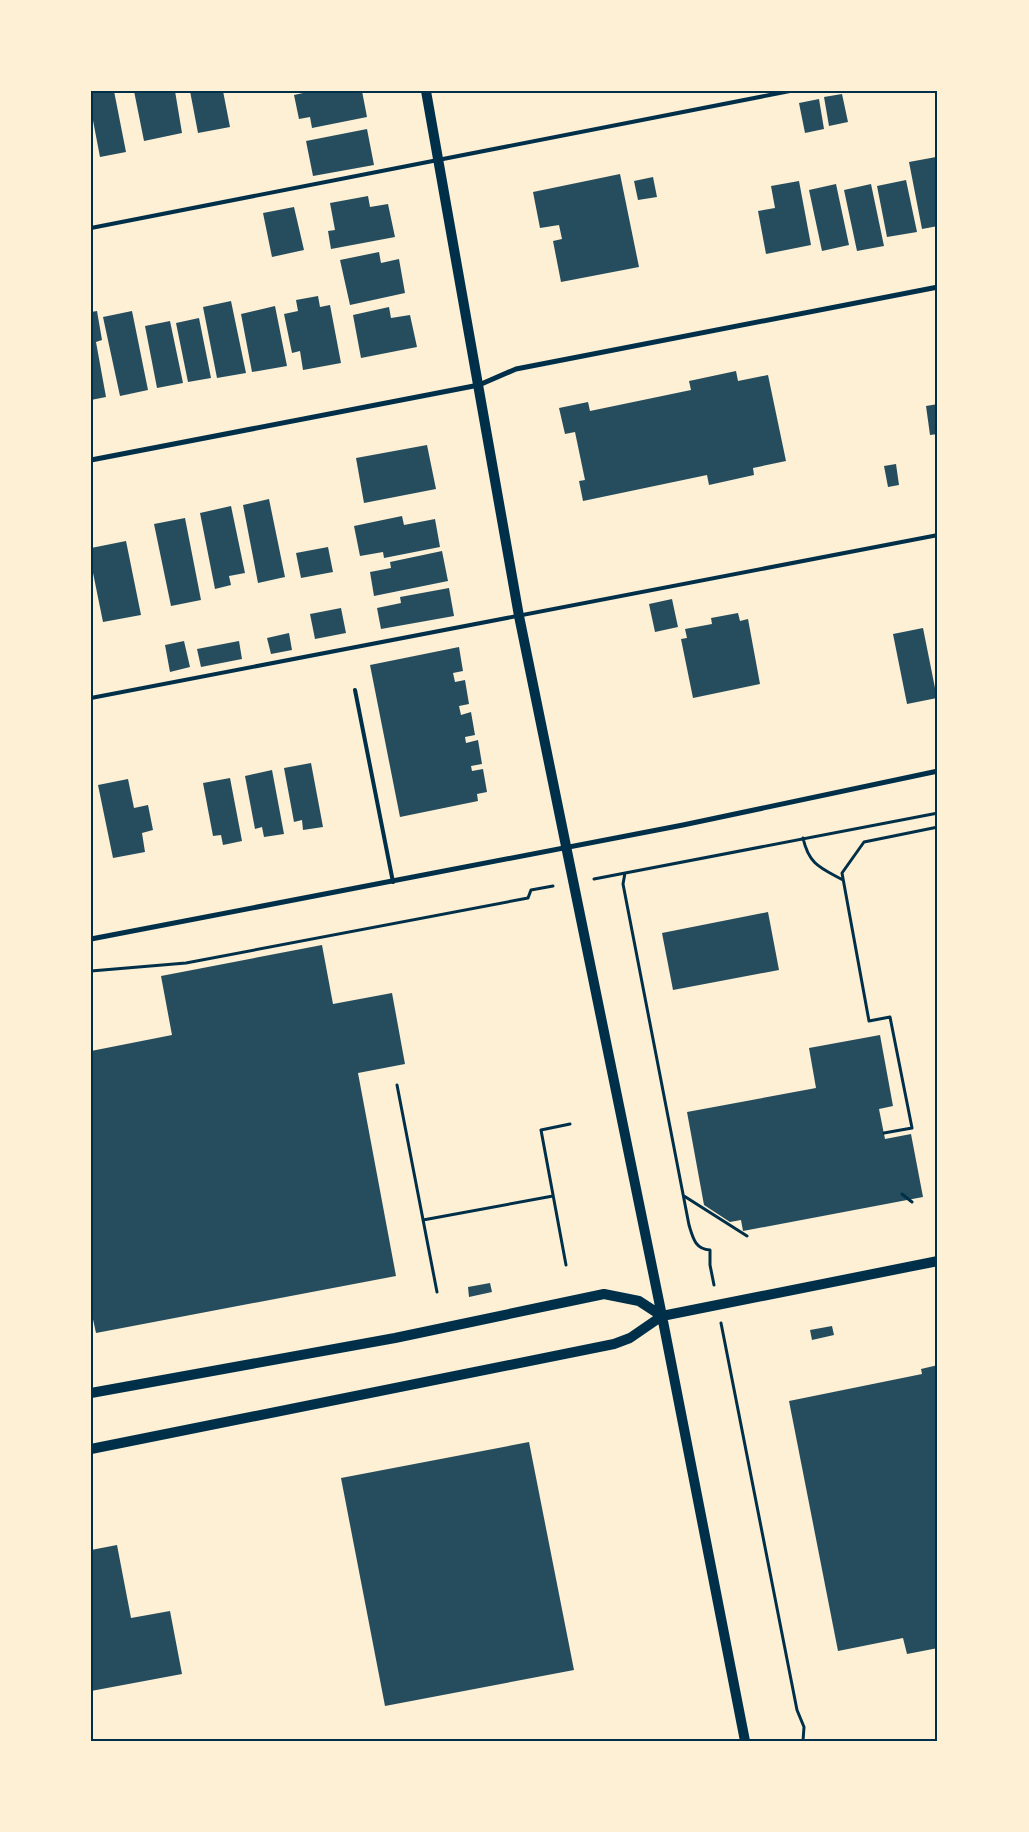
<svg xmlns="http://www.w3.org/2000/svg" width="1029" height="1832" font-family="'Roboto Condensed',sans-serif">
<style>
.building{fill:#264d5e}
.lines{fill:none;stroke-linecap:round;stroke-linejoin:round}
.path{stroke:#003049;stroke-width:3}
.service{stroke:#003049;stroke-width:4}
.minor{stroke:#003049;stroke-width:5}
.secondary{stroke:#003049;stroke-width:10}
.neatline{fill:none;stroke:#003049;stroke-width:2}
</style>
<rect width="100%" height="100%" fill="#fdf0d5"/>
<path class="building" d="M 91,91 L 114,91 L 126,152 L 100,157 L 91,110 Z
M 134,91 L 175,91 L 182,133 L 144,141 Z
M 190,91 L 223,91 L 230,127 L 198,133 Z
M 312,91 L 362,91 L 367,117 L 312,128 L 310,117 L 299,119 L 294,95 Z
M 842,94 L 848,122 L 829,126 L 824,97 Z
M 819,99 L 824,129 L 805,133 L 799,103 Z
M 367,129 L 374,165 L 313,176 L 306,141 Z
M 936,157 L 938,226 L 922,229 L 909,162 Z
M 620,174 L 639,267 L 561,282 L 553,241 L 562,239 L 559,225 L 540,228 L 533,192 Z
M 653,177 L 657,197 L 638,200 L 634,181 Z
M 906,180 L 917,232 L 887,237 L 877,186 Z
M 799,181 L 811,245 L 766,254 L 758,211 L 775,208 L 771,186 Z
M 836,184 L 849,245 L 822,251 L 809,190 Z
M 871,184 L 884,246 L 857,251 L 844,190 Z
M 368,196 L 370,207 L 388,204 L 395,237 L 331,249 L 328,231 L 335,230 L 330,203 Z
M 294,207 L 304,250 L 272,257 L 263,213 Z
M 379,252 L 381,263 L 399,259 L 405,293 L 350,305 L 340,260 Z
M 318,296 L 320,307 L 330,305 L 341,363 L 303,370 L 300,351 L 292,353 L 284,314 L 298,311 L 296,300 Z
M 231,301 L 246,373 L 217,378 L 203,307 Z
M 275,306 L 287,366 L 252,372 L 241,314 Z
M 389,307 L 391,318 L 410,315 L 417,347 L 361,358 L 353,315 Z
M 97,311 L 102,340 L 96,342 L 106,397 L 91,400 L 91,312 Z
M 132,311 L 148,390 L 120,396 L 103,317 Z
M 199,318 L 211,378 L 188,382 L 176,323 Z
M 170,321 L 183,383 L 157,388 L 145,326 Z
M 736,371 L 738,381 L 768,375 L 786,461 L 753,468 L 754,475 L 709,485 L 707,475 L 583,501 L 579,481 L 585,480 L 575,432 L 565,434 L 559,408 L 588,402 L 590,411 L 691,390 L 689,381 Z
M 938,404 L 938,434 L 930,435 L 926,406 Z
M 427,445 L 436,489 L 364,503 L 356,458 Z
M 896,464 L 899,485 L 888,487 L 884,466 Z
M 269,499 L 285,577 L 258,583 L 243,505 Z
M 231,506 L 245,573 L 229,576 L 231,585 L 215,589 L 200,513 Z
M 402,516 L 404,525 L 435,519 L 440,547 L 384,558 L 383,552 L 360,556 L 354,526 Z
M 185,518 L 201,600 L 171,606 L 154,524 Z
M 126,541 L 141,615 L 103,622 L 91,563 L 91,548 Z
M 328,547 L 333,572 L 301,578 L 296,553 Z
M 442,551 L 448,581 L 374,596 L 370,572 L 391,568 L 390,562 Z
M 449,588 L 454,616 L 381,629 L 377,608 L 401,603 L 400,597 Z
M 672,599 L 678,627 L 655,632 L 649,604 Z
M 341,608 L 346,633 L 315,639 L 310,614 Z
M 738,613 L 740,621 L 748,619 L 760,684 L 693,698 L 681,639 L 687,638 L 685,629 L 712,624 L 711,618 Z
M 923,628 L 937,698 L 907,704 L 893,634 Z
M 289,633 L 292,650 L 271,654 L 267,638 Z
M 184,641 L 190,667 L 170,672 L 165,645 Z
M 239,641 L 242,659 L 201,667 L 197,649 Z
M 459,647 L 463,671 L 453,673 L 455,682 L 465,680 L 469,704 L 459,706 L 461,715 L 471,712 L 475,735 L 465,737 L 466,743 L 478,740 L 482,764 L 471,766 L 472,771 L 483,769 L 487,792 L 477,794 L 478,801 L 400,817 L 370,665 Z
M 311,763 L 323,827 L 303,830 L 302,820 L 294,822 L 284,768 Z
M 272,770 L 284,834 L 264,837 L 262,827 L 255,829 L 245,776 Z
M 230,778 L 242,841 L 223,845 L 221,835 L 213,836 L 203,783 Z
M 128,779 L 134,808 L 148,805 L 153,830 L 142,833 L 145,852 L 113,858 L 98,785 Z
M 768,912 L 779,970 L 673,990 L 662,933 Z
M 322,945 L 333,1004 L 392,993 L 405,1064 L 358,1073 L 396,1276 L 96,1333 L 91,1310 L 91,1051 L 172,1035 L 161,976 Z
M 880,1035 L 893,1106 L 879,1109 L 885,1139 L 911,1134 L 923,1197 L 743,1231 L 741,1220 L 730,1222 L 704,1205 L 687,1112 L 816,1088 L 809,1048 Z
M 490,1283 L 492,1292 L 469,1297 L 468,1287 Z
M 832,1326 L 834,1335 L 812,1340 L 810,1330 Z
M 938,1365 L 938,1648 L 907,1654 L 903,1638 L 838,1651 L 789,1401 L 922,1374 L 921,1369 Z
M 529,1442 L 574,1670 L 385,1706 L 341,1478 Z
M 117,1545 L 131,1618 L 170,1611 L 182,1674 L 91,1691 L 91,1550 Z"/>
<g class="lines">
<path class="path" d="M 803,838 C 809,865 821,868 843,880
M 625,873 L 623,884 L 689,1225 C 693,1238 695,1249 710,1250 L 710,1265 L 714,1285
M 594,879 L 938,813
M 91,971 L 186,963 L 528,898 L 531,890 L 553,886
M 397,1085 L 437,1292
M 884,1133 L 912,1128 L 890,1017 L 869,1021 L 842,873 L 864,842 L 938,827
M 902,1194 L 912,1202
M 684,1196 L 747,1236
M 423,1220 L 553,1196
M 566,1265 L 541,1130 L 570,1124
M 721,1323 L 797,1710 L 804,1727 L 803,1741"/>
<path class="service" d="M 91,228 L 790,91
M 355,690 L 393,882
M 91,698 L 938,535"/>
<path class="minor" d="M 91,460 L 479,385 L 516,369 L 938,287
M 91,939 L 683,825 L 938,771"/>
<path class="secondary" d="M 426,91 L 519,616 L 662,1316 L 745,1741
M 91,1393 L 395,1338 L 604,1294 L 639,1301 L 662,1316
M 91,1449 L 614,1344 L 630,1338 L 662,1316 L 938,1261"/>
</g>
<rect width="1029" height="1832" fill="none" stroke="#fdf0d5" stroke-width="185"/>
<rect x="92" y="92" width="844" height="1648" class="neatline"/>
</svg>
